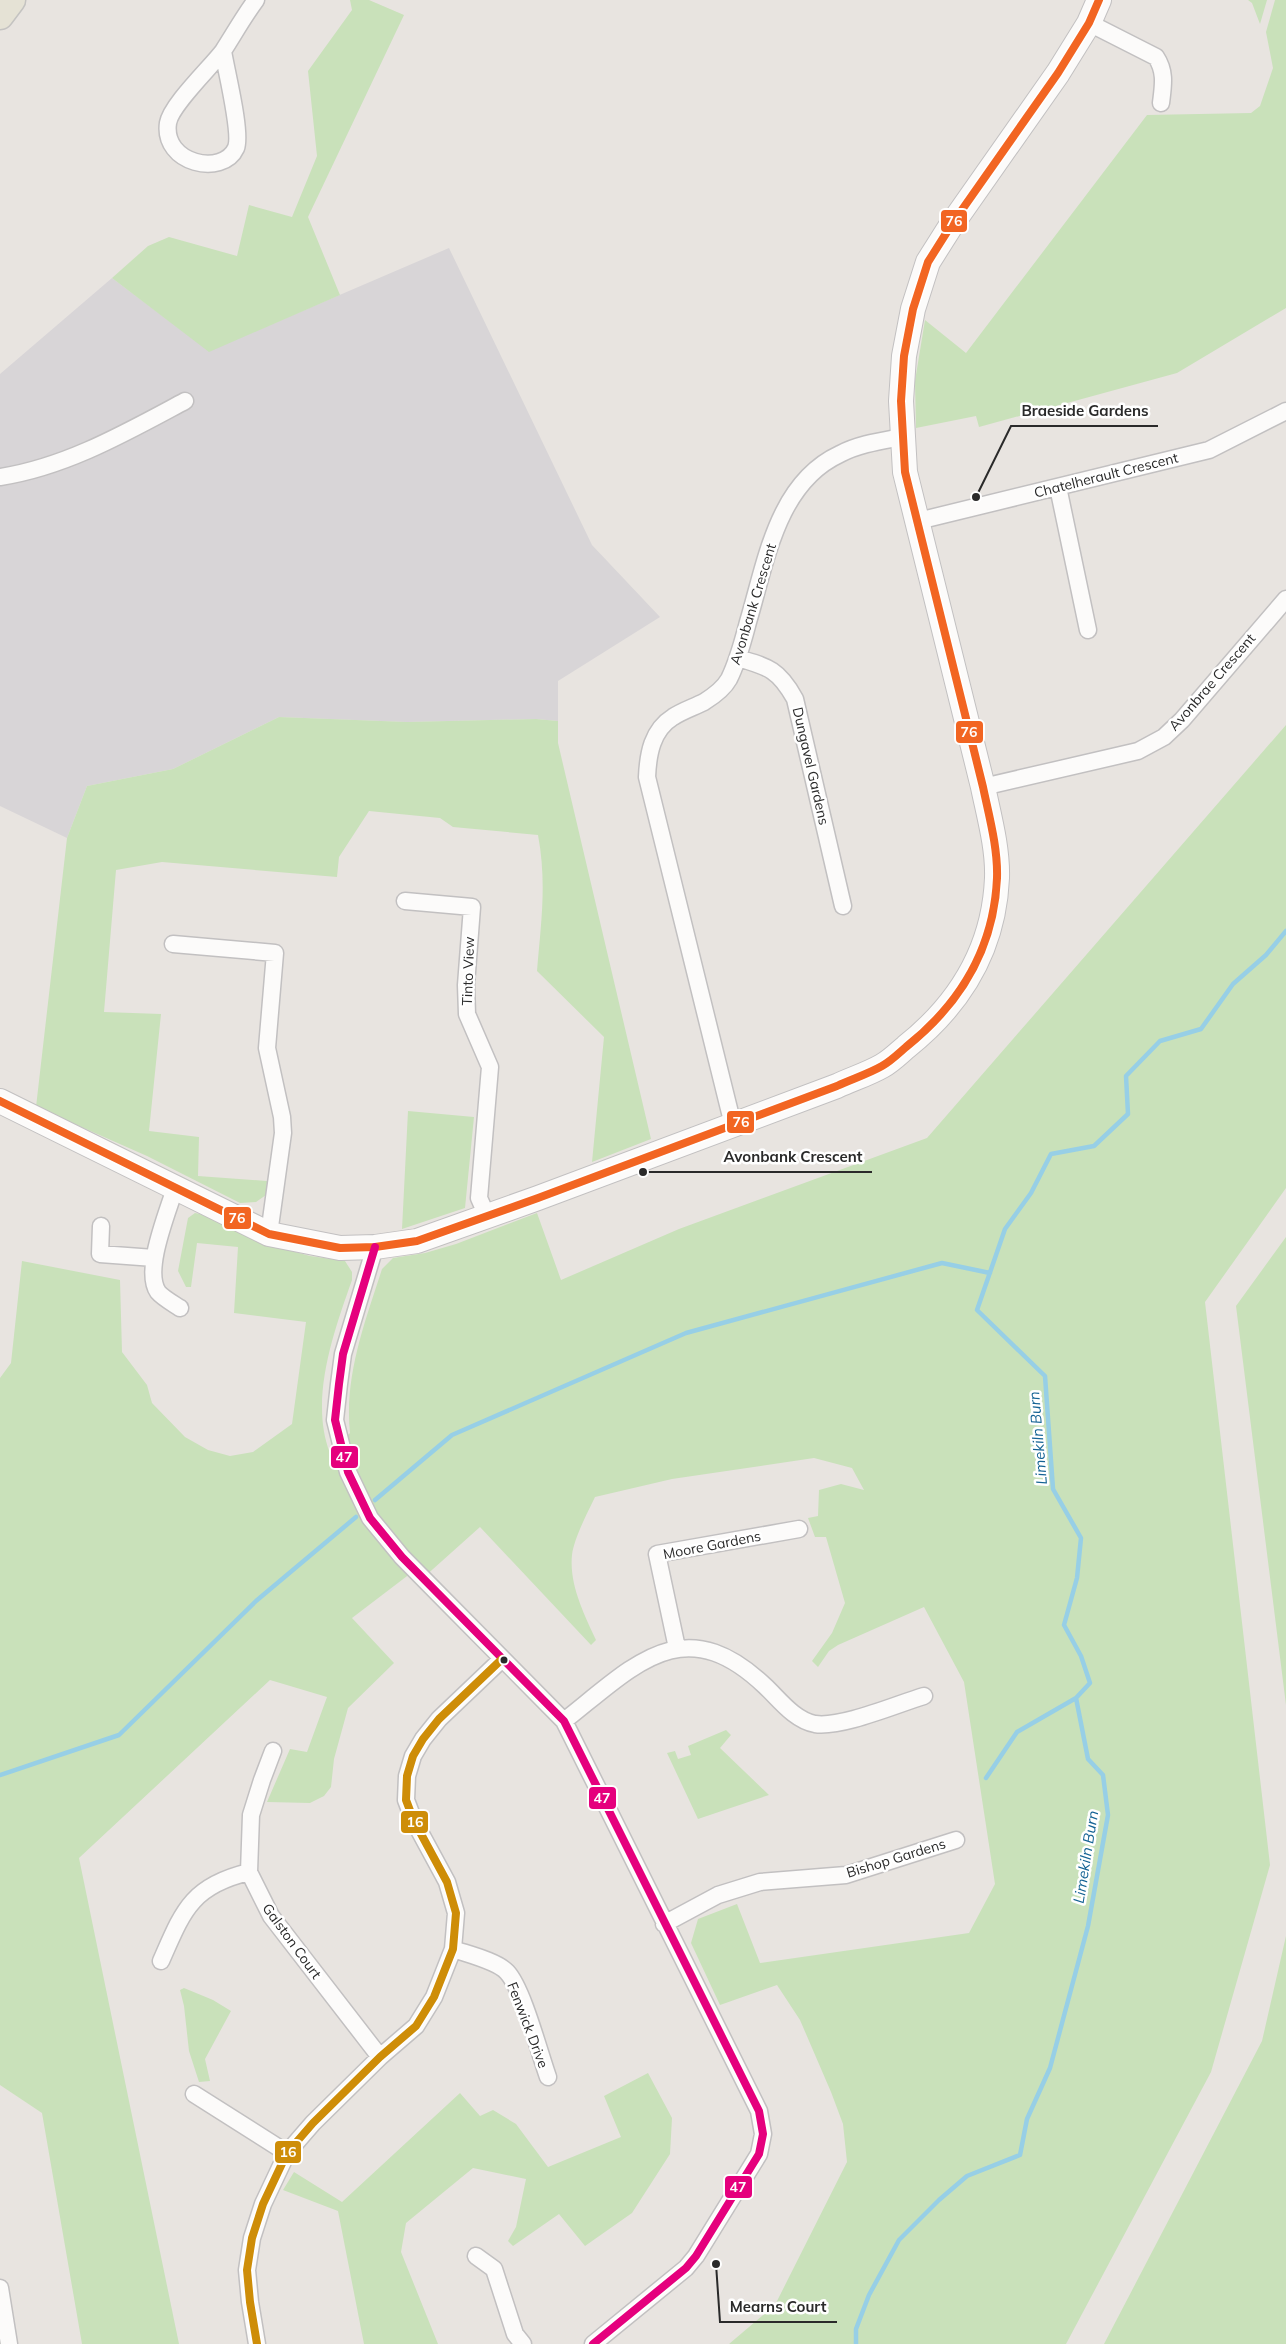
<svg xmlns="http://www.w3.org/2000/svg" width="1286" height="2344" font-family="Mulish,sans-serif">
<style>
.industrial{fill:#d8d5d7}
.green{fill:#c9e1ba}
.lines{fill:none;stroke-linecap:round;stroke-linejoin:round}
.stream{stroke:#97cfe6;stroke-width:4.5}
.street-casing{stroke:#c2c0c1;stroke-width:19}
.secondary-casing{stroke:#c2c0c1;stroke-width:26}
.primary-casing{stroke:#c4c3c1;stroke-width:29}
.street{stroke:#fcfbfa;stroke-width:16}
.secondary{stroke:#fcfbfa;stroke-width:24}
.primary{stroke:#e5e2d5;stroke-width:26}
.bus-1-casing{stroke:#fff;stroke-width:11}
.bus-2-casing{stroke:#fff;stroke-width:11}
.bus-3-casing{stroke:#fff;stroke-width:11}
.bus-1{stroke:#f26522;stroke-width:8}
.bus-2{stroke:#e5007d;stroke-width:8}
.bus-3{stroke:#ce8d08;stroke-width:8}
.bus-dot{fill:#2a2a2a;stroke:#fff;stroke-width:2}
.labels{text-anchor:middle;stroke-width:5;stroke-linejoin:round;paint-order:stroke}
.street-label{font-size:14px;fill:#2a2a2a;stroke:#fff}
.water-label{font-size:15px;font-style:italic;fill:#146394;stroke:#fff}
.leader{fill:none;stroke:#2a2a2a;stroke-width:2}
.callout-dot{fill:#2a2a2a;stroke:#fff;stroke-width:2}
.callout-label{font-size:15px;text-anchor:middle;font-weight:bold;fill:#2a2a2a;stroke:#fff;stroke-width:5;stroke-linejoin:round;paint-order:stroke}
.line-badge{stroke:#fff;stroke-width:2}
.badge-label{font-size:14px;text-anchor:middle;font-weight:bold;fill:#fff}
</style>
<rect width="100%" height="100%" fill="#e8e4e0"/>
<path class="industrial" d="M 449,248 L 592,545 L 660,617 L 558,681 L 558,721 L 536,719 L 407,722 L 279,717 L 173,769 L 87,786 L 67,838 L 0,806 L 0,374 L 112,278 L 209,351 Z"/>
<path class="green" d="M 350,0 L 369,0 L 404,15 L 308,217 L 340,295 L 209,352 L 112,278 L 148,246 L 169,237 L 237,256 L 249,205 L 292,217 L 317,156 L 308,71 L 352,10 Z
M 1248,0 L 1267,0 L 1260,24 L 1252,3 Z
M 1275,0 L 1286,0 L 1286,308 L 1177,373 L 979,427 L 976,416 L 916,428 L 915,381 L 925,320 L 966,353 L 1147,115 L 1251,113 L 1260,106 L 1273,68 L 1266,32 Z
M 279,717 L 407,722 L 536,719 L 558,721 L 558,743 L 651,1139 L 592,1162 L 604,1037 L 537,971 C 541,923 547,883 538,835 L 453,827 L 440,818 L 369,811 L 339,857 L 337,877 L 162,862 L 116,870 L 104,1012 L 161,1014 L 149,1131 L 199,1137 L 198,1176 L 267,1181 L 266,1195 L 256,1202 L 240,1203 L 147,1156 L 36,1107 L 67,838 L 87,786 L 173,769 Z
M 1286,725 L 1286,1188 L 1205,1302 L 1270,1865 L 1211,2072 L 1066,2344 L 729,2344 L 775,2305 L 847,2162 L 843,2124 L 831,2092 L 800,2020 L 777,1985 L 720,2005 L 691,1943 L 698,1919 L 737,1904 L 760,1963 L 969,1933 L 995,1884 L 964,1682 L 924,1607 L 838,1645 L 829,1651 L 818,1667 L 812,1661 L 832,1633 L 845,1603 L 826,1537 L 815,1537 L 808,1518 L 818,1516 L 819,1490 L 841,1484 L 864,1490 L 852,1468 L 814,1458 L 672,1479 L 595,1497 C 588,1512 574,1538 572,1555 C 569,1584 584,1614 596,1640 L 591,1645 L 480,1527 L 423,1578 L 415,1570 L 352,1618 L 394,1663 L 348,1708 L 334,1759 L 331,1787 L 324,1796 L 310,1803 L 267,1802 L 290,1749 L 307,1752 L 327,1697 L 270,1680 L 79,1858 L 179,2344 L 82,2344 L 42,2113 L 0,2085 L 0,1378 L 11,1363 L 22,1261 L 120,1280 L 122,1352 L 147,1385 L 152,1403 L 185,1437 L 208,1450 L 230,1456 L 253,1452 L 292,1424 L 306,1322 L 234,1313 L 238,1247 L 197,1243 L 191,1287 L 186,1287 L 178,1271 L 188,1218 L 195,1213 L 200,1214 L 270,1245 L 310,1256 L 345,1261 L 352,1272 L 352,1280 C 334,1331 309,1400 330,1453 L 350,1433 C 344,1376 365,1322 382,1269 L 393,1258 L 425,1253 L 456,1244 L 537,1213 L 561,1280 L 679,1229 L 927,1138 Z
M 408,1111 L 474,1117 L 465,1208 L 402,1229 Z
M 1286,1237 L 1286,1705 L 1236,1306 Z
M 726,1730 L 731,1735 L 720,1748 L 769,1795 L 698,1819 L 667,1753 L 675,1751 L 678,1759 L 691,1755 L 688,1746 Z
M 1286,1936 L 1286,2344 L 1104,2344 L 1262,2041 Z
M 184,1988 L 213,2000 L 231,2011 L 205,2059 L 210,2081 L 199,2082 L 189,2051 L 184,2006 L 180,1990 Z
M 648,2073 L 672,2118 L 670,2154 L 632,2213 L 585,2246 L 559,2214 L 513,2246 L 508,2241 L 516,2227 L 526,2179 L 473,2168 L 406,2223 L 401,2252 L 438,2344 L 364,2344 L 338,2211 L 283,2190 L 294,2172 L 342,2202 L 460,2093 L 480,2116 L 493,2110 L 516,2124 L 548,2167 L 621,2137 L 604,2096 Z"/>
<g class="lines">
<path class="stream" d="M 375,1500 L 452,1435 L 686,1333 L 942,1263 L 990,1273
M 0,1775 L 119,1735 L 256,1601 L 356,1517
M 986,1778 L 1017,1732 L 1076,1698
M 856,2344 L 856,2329 L 869,2295 L 899,2240 L 939,2200 L 967,2176 L 1020,2155 L 1027,2119 L 1050,2068 L 1088,1926 L 1108,1815 L 1103,1775 L 1088,1759 L 1076,1698 L 1090,1683 L 1081,1656 L 1064,1625 L 1077,1578 L 1081,1538 L 1053,1489 L 1045,1376 L 977,1310 L 1005,1229 L 1031,1193 L 1051,1154 L 1094,1146 L 1128,1114 L 1126,1076 L 1160,1041 L 1201,1029 L 1233,984 L 1266,955 L 1286,931"/>
<g class="street-casing">
<path id="street" d="M 1089,23 L 1156,57 C 1166,72 1163,86 1161,103
M 223,51 C 226,70 242,133 236,148 C 223,177 162,164 168,123 C 171,105 210,68 223,51 C 234,34 244,16 256,0
M 0,477 C 66,467 127,432 185,401
M 1058,487 L 1088,630
M 918,521 L 1209,450 L 1286,411
M 738,658 C 769,667 779,670 795,699 L 843,906
M 983,787 L 1138,751 L 1164,737 L 1182,720 L 1286,599
M 405,901 L 472,907 L 466,985 L 467,1014 L 490,1067 L 479,1198 L 487,1216
M 173,944 L 275,953 L 267,1048 L 282,1117 L 283,1133 L 269,1234
M 733,1125 L 647,777 C 648,754 652,730 673,717 C 682,711 694,707 704,702 C 712,697 724,688 729,679 C 738,661 743,641 748,622 C 766,562 777,483 840,454 C 859,444 881,441 902,437
M 175,1188 C 168,1212 143,1270 158,1292 C 163,1298 174,1304 180,1308
M 101,1226 L 100,1254 L 154,1258
M 375,1247 L 343,1354 L 339,1384 L 335,1420 L 348,1472 L 370,1518 L 402,1557 L 564,1721 L 759,2111 L 763,2134 L 759,2154 L 696,2256 L 686,2268 L 593,2344
M 677,1648 L 657,1554 L 799,1529
M 564,1721 C 634,1666 683,1608 765,1686 C 779,1699 794,1720 815,1724 C 842,1728 897,1704 924,1696
M 273,1751 L 262,1780 L 251,1815 L 249,1872 L 271,1916 L 380,2057
M 664,1924 L 718,1895 L 760,1882 L 846,1875 L 956,1840
M 453,1949 C 467,1954 497,1961 507,1972 C 523,1989 539,2052 548,2077
M 161,1961 C 183,1911 191,1886 249,1872
M 194,2094 L 287,2153
M 476,2256 L 494,2269 L 515,2334 L 523,2344
M 0,2288 L 9,2344
M 257,2344 L 250,2302 L 247,2270 L 252,2238 L 263,2204 L 287,2153 L 313,2123 L 380,2057 L 416,2026 L 434,1997 L 453,1949 L 456,1913 L 447,1882 L 414,1821 L 406,1800 L 407,1776 L 413,1756 L 423,1739 L 439,1719 L 502,1659"/>
</g>
<g class="secondary-casing">
<path id="secondary" d="M 0,1101 L 269,1234 L 340,1248 L 375,1247 L 417,1241 L 538,1198 L 837,1086 C 852,1079 868,1074 882,1066 C 891,1061 899,1053 906,1047 C 960,1004 994,948 997,878 C 998,848 989,816 983,787 L 905,472 L 901,401 L 904,356 L 913,309 L 928,262 L 952,224 L 1058,73 L 1089,23 L 1099,0"/>
</g>
<g class="primary-casing">
<path id="primary" d="M 0,16 L 12,0"/>
</g>
<use href="#street" class="street"/>
<use href="#secondary" class="secondary"/>
<use href="#primary" class="primary"/>
<g class="bus-1-casing">
<path id="bus-1" d="M 0,1101 L 269,1234 L 340,1248 L 375,1247 L 417,1241 L 538,1198 L 837,1086 C 852,1079 868,1074 882,1066 C 891,1061 899,1053 906,1047 C 960,1004 994,948 997,878 C 998,848 989,816 983,787 L 905,472 L 901,401 L 904,356 L 913,309 L 928,262 L 952,224 L 1058,73 L 1089,23 L 1099,0"/>
</g>
<g class="bus-2-casing">
<path id="bus-2" d="M 375,1247 L 343,1354 L 339,1384 L 335,1420 L 348,1472 L 370,1518 L 402,1557 L 564,1721 L 759,2111 L 763,2134 L 759,2154 L 696,2256 L 686,2268 L 593,2344"/>
</g>
<g class="bus-3-casing">
<path id="bus-3" d="M 257,2344 L 250,2302 L 247,2270 L 252,2238 L 263,2204 L 287,2153 L 313,2123 L 380,2057 L 416,2026 L 434,1997 L 453,1949 L 456,1913 L 447,1882 L 414,1821 L 406,1800 L 407,1776 L 413,1756 L 423,1739 L 439,1719 L 502,1659"/>
</g>
<use href="#bus-1" class="bus-1"/>
<use href="#bus-2" class="bus-2"/>
<use href="#bus-3" class="bus-3"/>
</g>
<circle class="bus-dot" cx="504" cy="1660" r="4.5"/>
<g class="labels">
<g class="street-label">
<text transform="translate(1106 475) rotate(-14)" y="5">Chatelherault Crescent</text>
<text transform="translate(753 604) rotate(-73)" y="5">Avonbank Crescent</text>
<text transform="translate(1212 682) rotate(-49)" y="5">Avonbrae Crescent</text>
<text transform="translate(811 766) rotate(77)" y="5">Dungavel Gardens</text>
<text transform="translate(468 971) rotate(-88)" y="5">Tinto View</text>
<text transform="translate(712 1545) rotate(-11)" y="5">Moore Gardens</text>
<text transform="translate(896 1858) rotate(-17)" y="5">Bishop Gardens</text>
<text transform="translate(292 1941) rotate(54)" y="5">Galston Court</text>
<text transform="translate(528 2025) rotate(69)" y="5">Fenwick Drive</text>
</g>
<g class="water-label">
<text transform="translate(1038 1438) rotate(-95)" y="5">Limekiln Burn</text>
<text transform="translate(1086 1857) rotate(-81)" y="5">Limekiln Burn</text>
</g>
</g>
<path class="leader" d="M976 497L1011 426H1158M643 1172L713 1172H872M716 2264L720 2322H837"/>
<g class="callout-dot">
<circle cx="976" cy="497" r="5"/>
<circle cx="643" cy="1172" r="5"/>
<circle cx="716" cy="2264" r="5"/>
</g>
<g class="callout-label">
<text x="1085" y="416">Braeside Gardens</text>
<text x="793" y="1162">Avonbank Crescent</text>
<text x="778" y="2312">Mearns Court</text>
</g>
<g class="line-badge">
<rect x="940" y="209" width="28" height="24" rx="5" fill="#f26522"/>
<rect x="955" y="720" width="29" height="24" rx="5" fill="#f26522"/>
<rect x="726" y="1110" width="29" height="24" rx="5" fill="#f26522"/>
<rect x="223" y="1206" width="29" height="24" rx="5" fill="#f26522"/>
<rect x="330" y="1445" width="29" height="24" rx="5" fill="#e5007d"/>
<rect x="588" y="1786" width="29" height="24" rx="5" fill="#e5007d"/>
<rect x="400" y="1810" width="29" height="24" rx="5" fill="#ce8d08"/>
<rect x="274" y="2140" width="28" height="24" rx="5" fill="#ce8d08"/>
<rect x="724" y="2175" width="29" height="24" rx="5" fill="#e5007d"/>
</g>
<g class="badge-label">
<text x="954" y="226">76</text>
<text x="969" y="737">76</text>
<text x="741" y="1127">76</text>
<text x="237" y="1223">76</text>
<text x="344" y="1462">47</text>
<text x="602" y="1803">47</text>
<text x="415" y="1827">16</text>
<text x="288" y="2157">16</text>
<text x="738" y="2192">47</text>
</g>
</svg>
